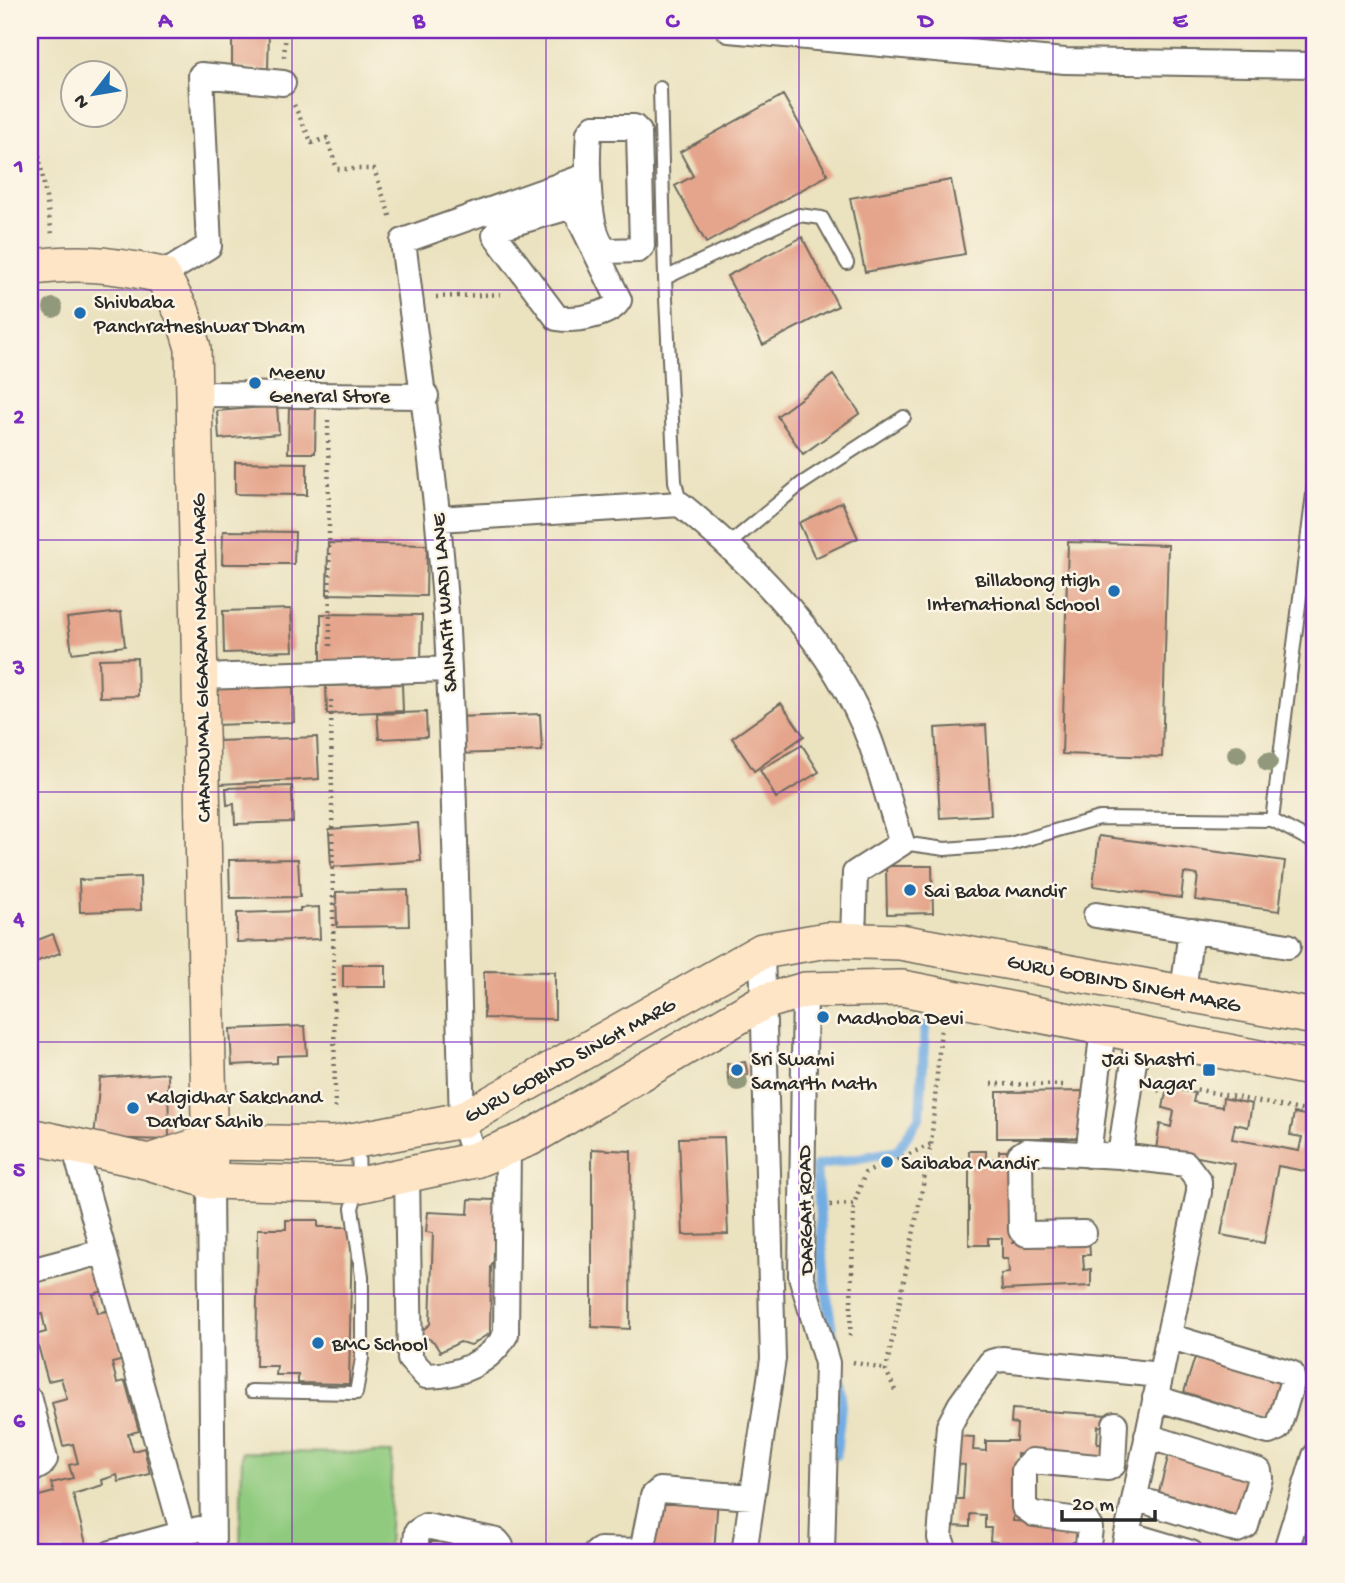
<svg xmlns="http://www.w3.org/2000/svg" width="1345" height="1583" font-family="'Gochi Hand',sans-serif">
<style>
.green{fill:#8fca7e;stroke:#5d7a54;stroke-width:2}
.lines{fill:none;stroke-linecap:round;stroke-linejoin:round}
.stream{stroke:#71ace2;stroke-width:10}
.building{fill:#e5a58c}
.lane-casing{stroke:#6e6b5f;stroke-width:16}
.street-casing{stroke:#6e6b5f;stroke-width:28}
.secondary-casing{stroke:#6e6b5f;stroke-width:38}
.path{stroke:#6e6b5f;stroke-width:4.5;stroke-dasharray:2 5;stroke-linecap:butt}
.lane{stroke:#fff;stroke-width:12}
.street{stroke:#fff;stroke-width:24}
.secondary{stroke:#fee5c5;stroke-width:35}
.tree{fill:#92987c}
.grid{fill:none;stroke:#7b2cbf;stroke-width:2;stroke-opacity:0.55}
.poi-dot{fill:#1f6fb2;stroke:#fcf5e5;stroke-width:2.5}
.labels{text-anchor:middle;stroke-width:5;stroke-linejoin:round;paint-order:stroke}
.poi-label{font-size:21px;fill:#2b2b2b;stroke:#fcf5e5;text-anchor:start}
.street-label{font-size:21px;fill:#2b2b2b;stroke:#fcf5e5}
.neatline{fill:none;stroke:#7b2cbf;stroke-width:2.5}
.grid-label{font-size:23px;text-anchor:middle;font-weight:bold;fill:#7b2cbf}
</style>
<rect width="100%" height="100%" fill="#fcf5e5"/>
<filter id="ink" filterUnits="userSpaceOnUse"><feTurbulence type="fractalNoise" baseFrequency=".0143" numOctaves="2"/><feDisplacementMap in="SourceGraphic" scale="14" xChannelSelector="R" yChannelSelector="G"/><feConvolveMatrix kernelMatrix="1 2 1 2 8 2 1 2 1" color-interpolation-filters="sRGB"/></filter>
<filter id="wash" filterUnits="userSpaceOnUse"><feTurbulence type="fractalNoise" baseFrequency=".00686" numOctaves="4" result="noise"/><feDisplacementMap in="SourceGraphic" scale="28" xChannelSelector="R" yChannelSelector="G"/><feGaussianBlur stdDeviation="1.57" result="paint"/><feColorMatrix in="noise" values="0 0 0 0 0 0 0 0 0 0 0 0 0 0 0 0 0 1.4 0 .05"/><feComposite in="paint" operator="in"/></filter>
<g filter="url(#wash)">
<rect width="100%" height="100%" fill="#ebe2c0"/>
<path class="green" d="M 242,1452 L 392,1453 L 388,1553 L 240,1553 Z"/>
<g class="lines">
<path class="stream" d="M 836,1455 L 842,1395 L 825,1284 L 816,1166 L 897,1151 L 920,1116 L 925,1026
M 1298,1553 L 1315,1497"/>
</g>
<g id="blocks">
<path class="building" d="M 232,30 L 269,30 L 268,70 L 232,66 Z
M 783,95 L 828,175 L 706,243 L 675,186 L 693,176 L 680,152 Z
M 951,180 L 965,254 L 865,272 L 850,198 Z
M 802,237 L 838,306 L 763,345 L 727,276 Z
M 833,375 L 860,413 L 803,454 L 777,416 Z
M 277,406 L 279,434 L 219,439 L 217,411 Z
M 289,406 L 316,406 L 315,453 L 288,453 Z
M 235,462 L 307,463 L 307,495 L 235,494 Z
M 842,502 L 858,538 L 815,558 L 799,523 Z
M 223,531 L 295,532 L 294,564 L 222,564 Z
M 1068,542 L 1168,545 L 1162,757 L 1062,754 Z
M 328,543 L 427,545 L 426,596 L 327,594 Z
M 291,609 L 293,651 L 224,653 L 223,611 Z
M 121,612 L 125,646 L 72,653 L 67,618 Z
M 321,614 L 422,615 L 421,663 L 321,662 Z
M 137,658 L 138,696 L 100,697 L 99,659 Z
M 293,683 L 294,722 L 215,725 L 214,686 Z
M 402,684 L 403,711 L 327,714 L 326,686 Z
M 781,703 L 804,736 L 754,771 L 732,738 Z
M 426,712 L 427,737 L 379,739 L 377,714 Z
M 540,714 L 542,751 L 457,754 L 456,717 Z
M 986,725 L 991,815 L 940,818 L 935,728 Z
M 317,737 L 319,779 L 220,784 L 218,741 Z
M 802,745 L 819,772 L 776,798 L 760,770 Z
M 292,786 L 293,822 L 235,824 L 234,804 L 227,805 L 226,788 Z
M 418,823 L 421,861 L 331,867 L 329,829 Z
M 1099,836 L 1285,861 L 1279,911 L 1195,900 L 1198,875 L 1184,873 L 1181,898 L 1093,886 Z
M 298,859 L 300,897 L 230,898 L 229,860 Z
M 886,866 L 932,866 L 933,913 L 887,914 Z
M 140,877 L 141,910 L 80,912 L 79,880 Z
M 408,890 L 409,926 L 337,927 L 336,892 Z
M 319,907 L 320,939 L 237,942 L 237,913 L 300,911 L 300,908 Z
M 53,934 L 60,953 L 30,964 L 30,943 Z
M 343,965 L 386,965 L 386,987 L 343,987 Z
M 484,971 L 555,972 L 555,1019 L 484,1018 Z
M 305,1026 L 307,1055 L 277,1056 L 277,1063 L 232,1065 L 230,1029 Z
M 745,1062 L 748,1075 L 728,1079 L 727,1064 Z
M 168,1073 L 169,1140 L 94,1138 L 100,1078 Z
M 1167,1088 L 1195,1093 L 1193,1102 L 1222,1107 L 1223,1098 L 1252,1104 L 1248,1127 L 1235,1124 L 1232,1139 L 1299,1151 L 1302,1137 L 1290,1135 L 1294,1113 L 1315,1117 L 1315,1173 L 1278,1166 L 1264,1243 L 1221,1235 L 1235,1164 L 1156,1149 L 1160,1124 L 1171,1127 L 1174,1111 L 1163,1108 Z
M 1088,1091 L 1088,1138 L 997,1138 L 997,1092 Z
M 724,1137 L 728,1234 L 683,1235 L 679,1138 Z
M 592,1149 L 631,1151 L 630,1329 L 592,1327 Z
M 969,1151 L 986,1151 L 986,1159 L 999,1159 L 999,1151 L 1014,1151 L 1013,1243 L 1089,1240 L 1090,1255 L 1083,1255 L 1084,1270 L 1091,1269 L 1091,1286 L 1002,1290 L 1001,1274 L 1009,1273 L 1008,1259 L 1002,1259 L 1002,1238 L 988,1238 L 988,1245 L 969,1245 Z
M 494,1186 L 502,1188 L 497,1254 L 491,1267 L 490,1333 L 471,1345 L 460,1342 L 440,1352 L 434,1342 L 419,1333 L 430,1324 L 433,1233 L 426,1232 L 428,1212 L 468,1214 L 469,1199 L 494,1200 Z
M 286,1220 L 318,1220 L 318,1227 L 352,1227 L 349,1384 L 298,1383 L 298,1375 L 276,1375 L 277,1366 L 256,1366 L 258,1229 L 286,1229 Z
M 100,1265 L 107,1290 L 93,1294 L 98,1313 L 110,1310 L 124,1360 L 112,1363 L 117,1383 L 125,1381 L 139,1431 L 128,1434 L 133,1451 L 144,1448 L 150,1474 L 119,1482 L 117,1475 L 102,1480 L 103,1485 L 73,1494 L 88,1551 L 64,1553 L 63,1549 L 49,1553 L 30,1553 L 30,1490 L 37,1488 L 39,1496 L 54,1492 L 51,1483 L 73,1478 L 69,1465 L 78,1463 L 73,1444 L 63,1446 L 52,1403 L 67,1399 L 61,1378 L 48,1381 L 35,1335 L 46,1332 L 42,1314 L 32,1316 L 30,1283 Z
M 1198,1348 L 1288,1377 L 1274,1421 L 1184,1392 Z
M 1012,1409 L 1108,1415 L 1107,1427 L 1098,1426 L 1097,1444 L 1106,1444 L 1105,1460 L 1017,1454 L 1013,1521 L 1079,1524 L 1078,1542 L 1073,1542 L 1072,1553 L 996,1553 L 997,1542 L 990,1541 L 991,1528 L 985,1528 L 985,1515 L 970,1514 L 970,1527 L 952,1526 L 954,1499 L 963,1499 L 965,1465 L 953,1464 L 955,1436 L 974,1437 L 973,1450 L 986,1451 L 986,1441 L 1016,1441 L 1017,1424 L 1011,1423 Z
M 1171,1446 L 1258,1475 L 1245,1518 L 1159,1492 Z
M 661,1494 L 718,1497 L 714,1553 L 652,1553 Z
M 431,1542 L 458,1542 L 458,1550 L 466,1553 L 430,1553 Z
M 470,1547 L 496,1553 L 470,1553 Z"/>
</g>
</g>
<g filter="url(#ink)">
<use href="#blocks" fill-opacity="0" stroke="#6e6b5f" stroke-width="2"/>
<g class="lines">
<g class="lane-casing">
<path id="lane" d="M 660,88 L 665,278 L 675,481 L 680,504
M 665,278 L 799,215 L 822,218 L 847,263
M 729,544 L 801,484 L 904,417
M 1272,820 L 1315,478
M 902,843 L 945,849 L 1010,844 L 1099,818 L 1272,820 L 1315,843
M 251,1391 L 356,1393 L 362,1358 L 362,1276 L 352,1208 L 359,1185 L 358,1143"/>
</g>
<g class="street-casing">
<path id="street" d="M 729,30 L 1065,61 L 1315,65
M 594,127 L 634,127 L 639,132 L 642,246 L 638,250 L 608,251 C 586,240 587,157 589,133 Z
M 562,184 L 573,206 L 619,300 C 611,316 573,321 557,318 L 495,235 L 500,227 L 573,206
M 162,275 L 209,246 L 201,75 L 283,83
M 194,394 L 426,396
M 439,519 L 680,504 C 757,567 834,645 870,741 C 882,774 891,809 902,843 L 855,873 L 853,941
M 200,677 L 448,669
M 1096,915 L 1288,946
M 805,990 L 801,1276 L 827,1363 L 822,1553
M 1183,992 L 1191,930
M 74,1146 L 183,1534
M 1088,1155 L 1103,1028
M 475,1160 L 462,1120 C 457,957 456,794 447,631 C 439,500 419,371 403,241 L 586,176
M 407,1174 L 410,1359 L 426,1376 C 458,1376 490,1363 506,1334 L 508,1147
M 210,1181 L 213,1553
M 1084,1233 L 1026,1234 L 1021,1230 L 1020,1155 L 1026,1151 L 1120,1156
M 30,1271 L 102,1252
M 1155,1398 L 1269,1432 L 1278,1428 L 1293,1380 L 1291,1373 L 1168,1336
M 30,1400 L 45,1459 L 41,1465 L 30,1471
M 1135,1498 L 1237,1530 L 1246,1526 L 1260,1478 L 1259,1471 L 1147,1436
M 1127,1534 L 1191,1553
M 111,1553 L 199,1529
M 415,1553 L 417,1532 L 426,1526 L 497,1541 L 501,1546 L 500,1553
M 596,1553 L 600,1550 L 642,1551 L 653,1496 L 660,1490 L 752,1497
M 744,1553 L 773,1359 L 762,951
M 946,1553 L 940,1538 L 949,1426 L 960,1405 L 991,1362 L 1002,1359 L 1160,1375
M 1087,1553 L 1090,1528 L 1086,1521 L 1034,1514 L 1024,1507 L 1024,1470 L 1032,1461 L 1108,1468 L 1113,1465 L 1115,1424
M 1123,1553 L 1199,1192 L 1199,1181 L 1186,1164 L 1120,1156 L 1138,1034
M 1285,1553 L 1315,1456"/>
</g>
<g class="secondary-casing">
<path id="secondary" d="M 30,268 C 78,260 115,265 162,275 L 182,312 L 193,348 L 210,1164
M 30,1136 L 149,1162 L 210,1181 L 359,1185 L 475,1160 L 530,1138 L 763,1002 L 805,990 L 902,988 L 1315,1069
M 149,1162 L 210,1142 L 336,1144 L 462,1120 L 762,951 L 827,940 L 900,942 L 1315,1017"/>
</g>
<path class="path" d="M 284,57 L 286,30
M 30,100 L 52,234
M 294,105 L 312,143 L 327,138 L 337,169 L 374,169 L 391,219
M 436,297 L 504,294
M 328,420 L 330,646
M 331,700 L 335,1111
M 991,1084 L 1068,1085
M 1157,1091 L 1170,1084 L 1315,1113
M 830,1205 L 854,1204 L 865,1173 L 930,1145
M 850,1336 L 854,1204
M 853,1362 L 886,1370
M 895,1390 L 886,1370 L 931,1145 L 941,1028"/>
<use href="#lane" class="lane"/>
<use href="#street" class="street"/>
<use href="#secondary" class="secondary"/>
</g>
<g class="tree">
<circle cx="53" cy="308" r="10"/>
<circle cx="1237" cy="754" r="10"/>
<circle cx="1268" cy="762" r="10"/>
<circle cx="738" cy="1082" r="10"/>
</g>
</g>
<path class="grid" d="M 292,30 L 292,1553M 546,30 L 546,1553M 799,30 L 799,1553M 1053,30 L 1053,1553M 30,290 L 1315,290M 30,540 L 1315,540M 30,792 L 1315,792M 30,1042 L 1315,1042M 30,1294 L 1315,1294"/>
<g class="poi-dot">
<circle cx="80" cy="313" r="7"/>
<circle cx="255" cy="383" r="7"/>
<circle cx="1114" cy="591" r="7"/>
<circle cx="910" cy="890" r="7"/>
<circle cx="823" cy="1017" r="7"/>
<circle cx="737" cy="1070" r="7"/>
<rect x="1202" y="1063" width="14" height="14" rx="3.5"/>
<circle cx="133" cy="1108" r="7"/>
<circle cx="887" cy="1162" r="7"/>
<circle cx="318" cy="1343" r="7"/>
</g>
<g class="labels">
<g class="poi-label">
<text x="94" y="308">Shivbaba<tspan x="94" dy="24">Panchratneshwar Dham</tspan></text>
<text x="269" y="378">Meenu<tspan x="269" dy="24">General Store</tspan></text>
<text x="1100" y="586" text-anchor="end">Billabong High<tspan x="1100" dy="24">International School</tspan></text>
<text x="924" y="897">Sai Baba Mandir</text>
<text x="837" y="1024">Madhoba Devi</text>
<text x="751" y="1065">Sri Swami<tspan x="751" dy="24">Samarth Math</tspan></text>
<text x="1195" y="1065" text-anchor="end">Jai Shastri<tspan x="1195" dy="24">Nagar</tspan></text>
<text x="147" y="1103">Kalgidhar Sakchand<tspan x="147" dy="24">Darbar Sahib</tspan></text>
<text x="901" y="1169">Saibaba Mandir</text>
<text x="332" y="1350">BMC School</text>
</g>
<g class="street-label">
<text transform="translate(443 603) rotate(-94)" y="7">SAINATH WADI LANE</text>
<text transform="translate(200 658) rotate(-91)" y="7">CHANDUMAL GIGARAM NAGPAL MARG</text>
<text transform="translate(1124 982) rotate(11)" y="7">GURU GOBIND SINGH MARG</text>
<text transform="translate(569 1059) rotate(-29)" y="7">GURU GOBIND SINGH MARG</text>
<text transform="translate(804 1210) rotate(-91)" y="7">DARGAH ROAD</text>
</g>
</g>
<rect width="1345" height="1583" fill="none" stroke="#fcf5e5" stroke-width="77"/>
<g transform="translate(94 94) rotate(239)"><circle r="33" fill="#fcf5e5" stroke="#a8a49b" stroke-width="2"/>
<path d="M0-5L12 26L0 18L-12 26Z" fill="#1f6fb2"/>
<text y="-10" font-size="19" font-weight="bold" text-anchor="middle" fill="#2b2b2b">N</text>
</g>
<path d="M1062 1510v10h93v-10" fill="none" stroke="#2b2b2b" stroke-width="3.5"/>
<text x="1072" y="1510" font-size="21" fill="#2b2b2b" stroke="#fcf5e5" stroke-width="5" paint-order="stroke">20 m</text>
<rect x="38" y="38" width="1268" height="1506" class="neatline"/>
<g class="grid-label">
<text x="165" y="27">A</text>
<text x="419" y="27">B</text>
<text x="672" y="27">C</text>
<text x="926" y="27">D</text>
<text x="1180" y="27">E</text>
<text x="19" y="172">1</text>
<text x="19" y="423">2</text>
<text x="19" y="674">3</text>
<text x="19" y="925">4</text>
<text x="19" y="1176">5</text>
<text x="19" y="1427">6</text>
</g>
</svg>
